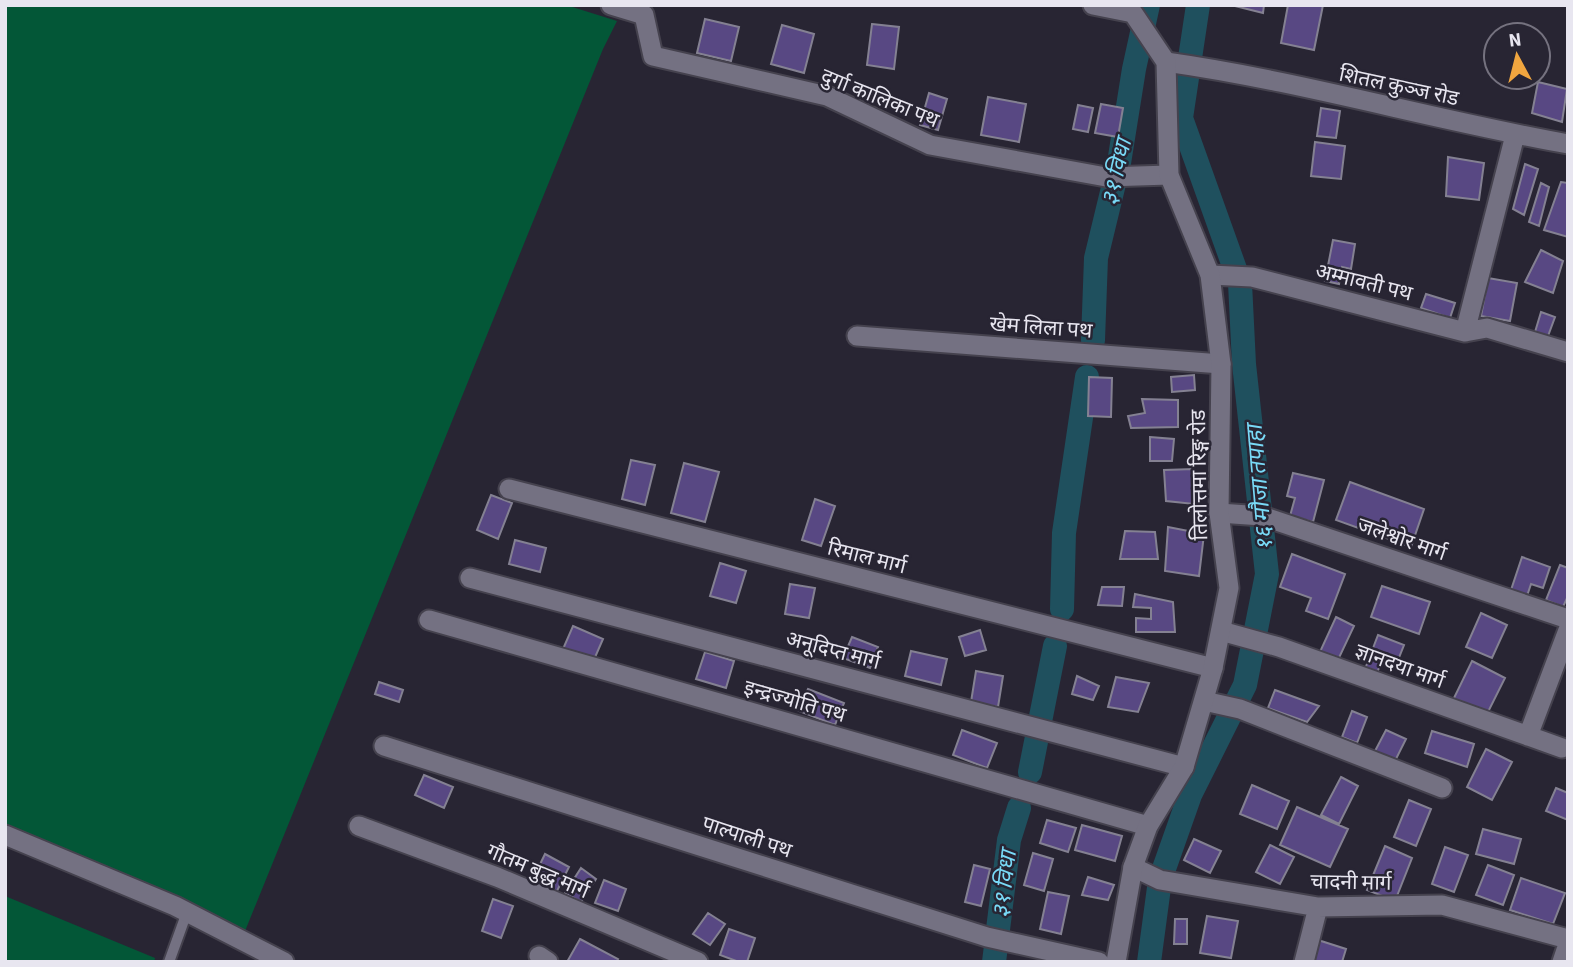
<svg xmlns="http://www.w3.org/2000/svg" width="1573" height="967" font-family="'Source Sans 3','Noto Sans Devanagari',sans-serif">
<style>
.green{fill:#035737}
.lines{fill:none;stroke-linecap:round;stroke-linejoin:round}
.canal{stroke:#1f505e;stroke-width:24}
.building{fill:#584883;stroke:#848192;stroke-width:2}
.service-casing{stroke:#45424e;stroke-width:14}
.minor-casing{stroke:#45424e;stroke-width:23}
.tertiary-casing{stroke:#45424e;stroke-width:23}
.service{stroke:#747182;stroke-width:10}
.minor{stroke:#747182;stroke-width:19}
.tertiary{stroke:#747182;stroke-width:19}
.labels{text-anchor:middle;stroke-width:5;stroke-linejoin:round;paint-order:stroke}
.street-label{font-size:21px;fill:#e8e6f0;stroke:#282533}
.water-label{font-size:23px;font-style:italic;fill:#79daf7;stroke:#282533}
</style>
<rect width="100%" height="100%" fill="#282533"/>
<path class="green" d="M 5,5 L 566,5 L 617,21 L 603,49 L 241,941 L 5,835 Z
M 5,896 L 155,958 L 154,962 L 5,962 Z"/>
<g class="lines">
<path class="canal" d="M 1093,340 L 1096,258 L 1119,163 L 1134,69 L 1148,5
M 1062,609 L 1064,533 L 1087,377
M 1030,772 L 1055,646
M 994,962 L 1009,840 L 1019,808
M 1149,962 L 1160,880 L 1190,795 L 1245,685 L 1267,574 L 1244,364 L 1240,283 L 1181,118 L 1198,5"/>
</g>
<path class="building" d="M 1231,5 L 1264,5 L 1263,13 Z
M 1288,5 L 1323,5 L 1314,50 L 1281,43 Z
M 705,19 L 739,27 L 731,61 L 697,53 Z
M 872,24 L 899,27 L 894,69 L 867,65 Z
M 782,25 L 814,34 L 804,73 L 771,64 Z
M 1538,82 L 1567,89 L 1562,122 L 1532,113 Z
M 929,93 L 947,99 L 938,130 L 920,125 Z
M 988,97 L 1026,104 L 1019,142 L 981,135 Z
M 1101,104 L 1123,108 L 1118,137 L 1095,133 Z
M 1078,105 L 1093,108 L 1088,132 L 1073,129 Z
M 1321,108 L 1340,111 L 1336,138 L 1317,136 Z
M 1315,142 L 1345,146 L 1341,179 L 1311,176 Z
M 1448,157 L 1484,163 L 1479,200 L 1446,196 Z
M 1525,164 L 1538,169 L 1524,215 L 1513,209 Z
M 1561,182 L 1568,183 L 1568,237 L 1544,230 Z
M 1541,183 L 1549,187 L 1539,226 L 1529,222 Z
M 1333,240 L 1355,244 L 1351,269 L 1342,267 L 1339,284 L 1325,281 Z
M 1541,250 L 1563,261 L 1553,293 L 1525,282 Z
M 1488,278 L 1517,283 L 1510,321 L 1481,316 Z
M 1426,294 L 1455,303 L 1450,318 L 1421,308 Z
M 1541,312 L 1555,317 L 1548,336 L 1535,332 Z
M 1194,375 L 1195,390 L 1172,392 L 1171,377 Z
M 1089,377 L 1112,378 L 1111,417 L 1088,416 Z
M 1142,399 L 1178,400 L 1178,427 L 1131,428 L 1128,416 L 1145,413 Z
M 1150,437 L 1174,439 L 1172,461 L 1150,461 Z
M 631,460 L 655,465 L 645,505 L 622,499 Z
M 684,463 L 719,472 L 705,522 L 671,513 Z
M 1194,469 L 1194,504 L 1166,501 L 1164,470 Z
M 1293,473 L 1324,480 L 1313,522 L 1290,516 L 1295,498 L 1287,496 Z
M 1350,482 L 1424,509 L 1411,547 L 1336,520 Z
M 491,495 L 512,503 L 498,539 L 477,530 Z
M 815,499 L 835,506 L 821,546 L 802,540 Z
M 1168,527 L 1204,534 L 1199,576 L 1165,571 Z
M 1125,531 L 1155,532 L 1158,559 L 1120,559 Z
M 515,540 L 546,548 L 540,572 L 509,564 Z
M 1292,554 L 1345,574 L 1328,619 L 1306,611 L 1311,598 L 1280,587 Z
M 1522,557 L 1550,567 L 1543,588 L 1531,584 L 1526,599 L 1510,593 Z
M 720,563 L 746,571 L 736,603 L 710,596 Z
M 1560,565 L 1568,568 L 1568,596 L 1563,607 L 1546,600 Z
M 790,584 L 815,588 L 809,618 L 785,614 Z
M 1382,586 L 1430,602 L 1419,634 L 1371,617 Z
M 1102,587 L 1124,587 L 1122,606 L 1098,605 Z
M 1135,594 L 1173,602 L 1175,632 L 1136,632 L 1136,618 L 1151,619 L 1151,608 L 1133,607 Z
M 1481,613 L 1507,625 L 1492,658 L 1466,647 Z
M 1336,617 L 1354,626 L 1337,662 L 1319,654 Z
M 573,626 L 603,639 L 593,662 L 563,649 Z
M 980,630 L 986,650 L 965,656 L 959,637 Z
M 1378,635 L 1404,645 L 1396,665 L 1382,660 L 1374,681 L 1365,669 Z
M 852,637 L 878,647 L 870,668 L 843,658 Z
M 911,651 L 947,659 L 941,685 L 905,676 Z
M 705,652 L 734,661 L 726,688 L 696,679 Z
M 1472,661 L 1505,678 L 1486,716 L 1453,700 Z
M 976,671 L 1003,676 L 998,707 L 971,702 Z
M 1077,676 L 1099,686 L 1093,700 L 1072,694 Z
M 1116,677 L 1149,683 L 1138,712 L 1108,707 Z
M 379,682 L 403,690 L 399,702 L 375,694 Z
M 808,689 L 844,703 L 835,725 L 799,711 Z
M 1275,690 L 1319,706 L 1307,722 L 1268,708 Z
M 1352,711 L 1367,717 L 1357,743 L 1342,737 Z
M 962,730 L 997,743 L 987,768 L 953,755 Z
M 1386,730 L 1406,739 L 1395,761 L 1375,751 Z
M 1432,731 L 1474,744 L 1467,767 L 1425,753 Z
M 1486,749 L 1512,762 L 1492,800 L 1467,787 Z
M 424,775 L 453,787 L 444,808 L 415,795 Z
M 1341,777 L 1358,786 L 1339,824 L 1321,815 Z
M 1252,785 L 1289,801 L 1277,829 L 1240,814 Z
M 1556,788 L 1568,793 L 1568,820 L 1546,811 Z
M 1409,800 L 1431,809 L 1416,846 L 1394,837 Z
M 1297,807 L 1348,829 L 1330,867 L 1280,845 Z
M 1047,820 L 1076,828 L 1068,852 L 1040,843 Z
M 1082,825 L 1122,836 L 1115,861 L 1075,850 Z
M 1483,829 L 1521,839 L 1514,864 L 1476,854 Z
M 1194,839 L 1221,851 L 1210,873 L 1184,860 Z
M 1270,845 L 1294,857 L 1280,884 L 1256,872 Z
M 1385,846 L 1412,858 L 1395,901 L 1367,890 Z
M 1445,847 L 1468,855 L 1454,892 L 1432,884 Z
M 1033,853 L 1053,859 L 1044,891 L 1024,885 Z
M 545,854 L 569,867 L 555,895 L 531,883 Z
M 974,865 L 990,869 L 981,906 L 965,902 Z
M 1488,865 L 1514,875 L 1503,905 L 1476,895 Z
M 581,868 L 596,879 L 581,902 L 565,893 Z
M 1088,877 L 1114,885 L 1108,900 L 1082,895 Z
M 1521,878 L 1565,893 L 1553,924 L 1510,910 Z
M 604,880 L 626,889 L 618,911 L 595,903 Z
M 1048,892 L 1069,896 L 1061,934 L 1040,929 Z
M 493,899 L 513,906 L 501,938 L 482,931 Z
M 708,913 L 725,924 L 710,945 L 693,934 Z
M 1207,916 L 1238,921 L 1231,958 L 1200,953 Z
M 1175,919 L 1187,919 L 1187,944 L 1174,944 Z
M 729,929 L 755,938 L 747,962 L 739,962 L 720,955 Z
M 580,939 L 618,959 L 616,962 L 567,962 Z
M 1318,940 L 1346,949 L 1342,962 L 1311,962 Z"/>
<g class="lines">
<g class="service-casing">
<path id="service" d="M 169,962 L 187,912"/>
</g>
<g class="minor-casing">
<path id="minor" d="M 611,5 L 644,15 L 653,56 L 827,96 L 930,145 L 1106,177 L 1169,175
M 1166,62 C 1301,81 1433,120 1568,144
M 1210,275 L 1252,277 L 1465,332 L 1487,328 L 1568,352
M 1465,332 L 1515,135
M 857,336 L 1221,364
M 509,489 L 1213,668
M 1219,513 L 1262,516 L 1568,619
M 470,578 L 1184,767
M 429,620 L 1148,826
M 1221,631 L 1279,647 L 1562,748
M 1204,701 L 1240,709 L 1442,788
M 1528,736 L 1568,630
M 384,746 L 987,937 L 1099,962
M 359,826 L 497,877 L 698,962
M 1133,867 L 1160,880 L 1318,907 L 1442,905 L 1568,939
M 539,956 L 548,962
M 1304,962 L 1318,907
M 1562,962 L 1568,944"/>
</g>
<g class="tertiary-casing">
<path id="tertiary" d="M 1093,5 L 1133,13 L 1166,62 L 1169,175 L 1210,275 L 1221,364 L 1219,513 L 1229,588 L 1213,668 L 1184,767 L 1148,826 L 1133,867 L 1116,962
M 5,835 L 175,906 L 284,962"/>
</g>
<use href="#service" class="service"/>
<use href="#minor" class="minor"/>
<use href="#tertiary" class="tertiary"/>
</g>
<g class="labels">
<g class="street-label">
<text transform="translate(1399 86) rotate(12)" y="7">शितल कुञ्ज रोड</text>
<text transform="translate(880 98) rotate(22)" y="7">दुर्गा कालिका पथ</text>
<text transform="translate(1364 282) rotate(14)" y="7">अम्मावती पथ</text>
<text transform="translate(1041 327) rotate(4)" y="7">खेम लिला पथ</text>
<text transform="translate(1199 475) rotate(-91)" y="7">तिलोत्तमा रिङ्ग रोड</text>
<text transform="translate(1402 539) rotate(19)" y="7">जलेश्वोर मार्ग</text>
<text transform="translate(867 557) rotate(14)" y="7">रिमाल मार्ग</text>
<text transform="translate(833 650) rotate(15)" y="7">अनूदिप्त मार्ग</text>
<text transform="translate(1400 666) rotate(20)" y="7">ज्ञानदया मार्ग</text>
<text transform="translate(795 701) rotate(16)" y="7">इन्द्रज्योति पथ</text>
<text transform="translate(747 837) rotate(18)" y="7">पाल्पाली पथ</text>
<text transform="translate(538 871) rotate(23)" y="7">गौतम बुद्ध मार्ग</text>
<text transform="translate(1351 882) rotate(1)" y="7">चादनी मार्ग</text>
</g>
<g class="water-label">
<text transform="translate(1116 172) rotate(-77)" y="8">३१ विधा</text>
<text transform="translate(1259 488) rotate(-95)" y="8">१६ मौजा तपाहा</text>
<text transform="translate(1004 884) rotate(-83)" y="8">३१ विधा</text>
</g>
</g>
<rect width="1573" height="967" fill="none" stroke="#e8e6f0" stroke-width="14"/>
<g transform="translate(1517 56) rotate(353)"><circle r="33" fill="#282533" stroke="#75727f" stroke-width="2"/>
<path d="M0-5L12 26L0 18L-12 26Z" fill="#f1a63f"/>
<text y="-10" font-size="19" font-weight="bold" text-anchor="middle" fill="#e8e6f0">N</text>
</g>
</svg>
